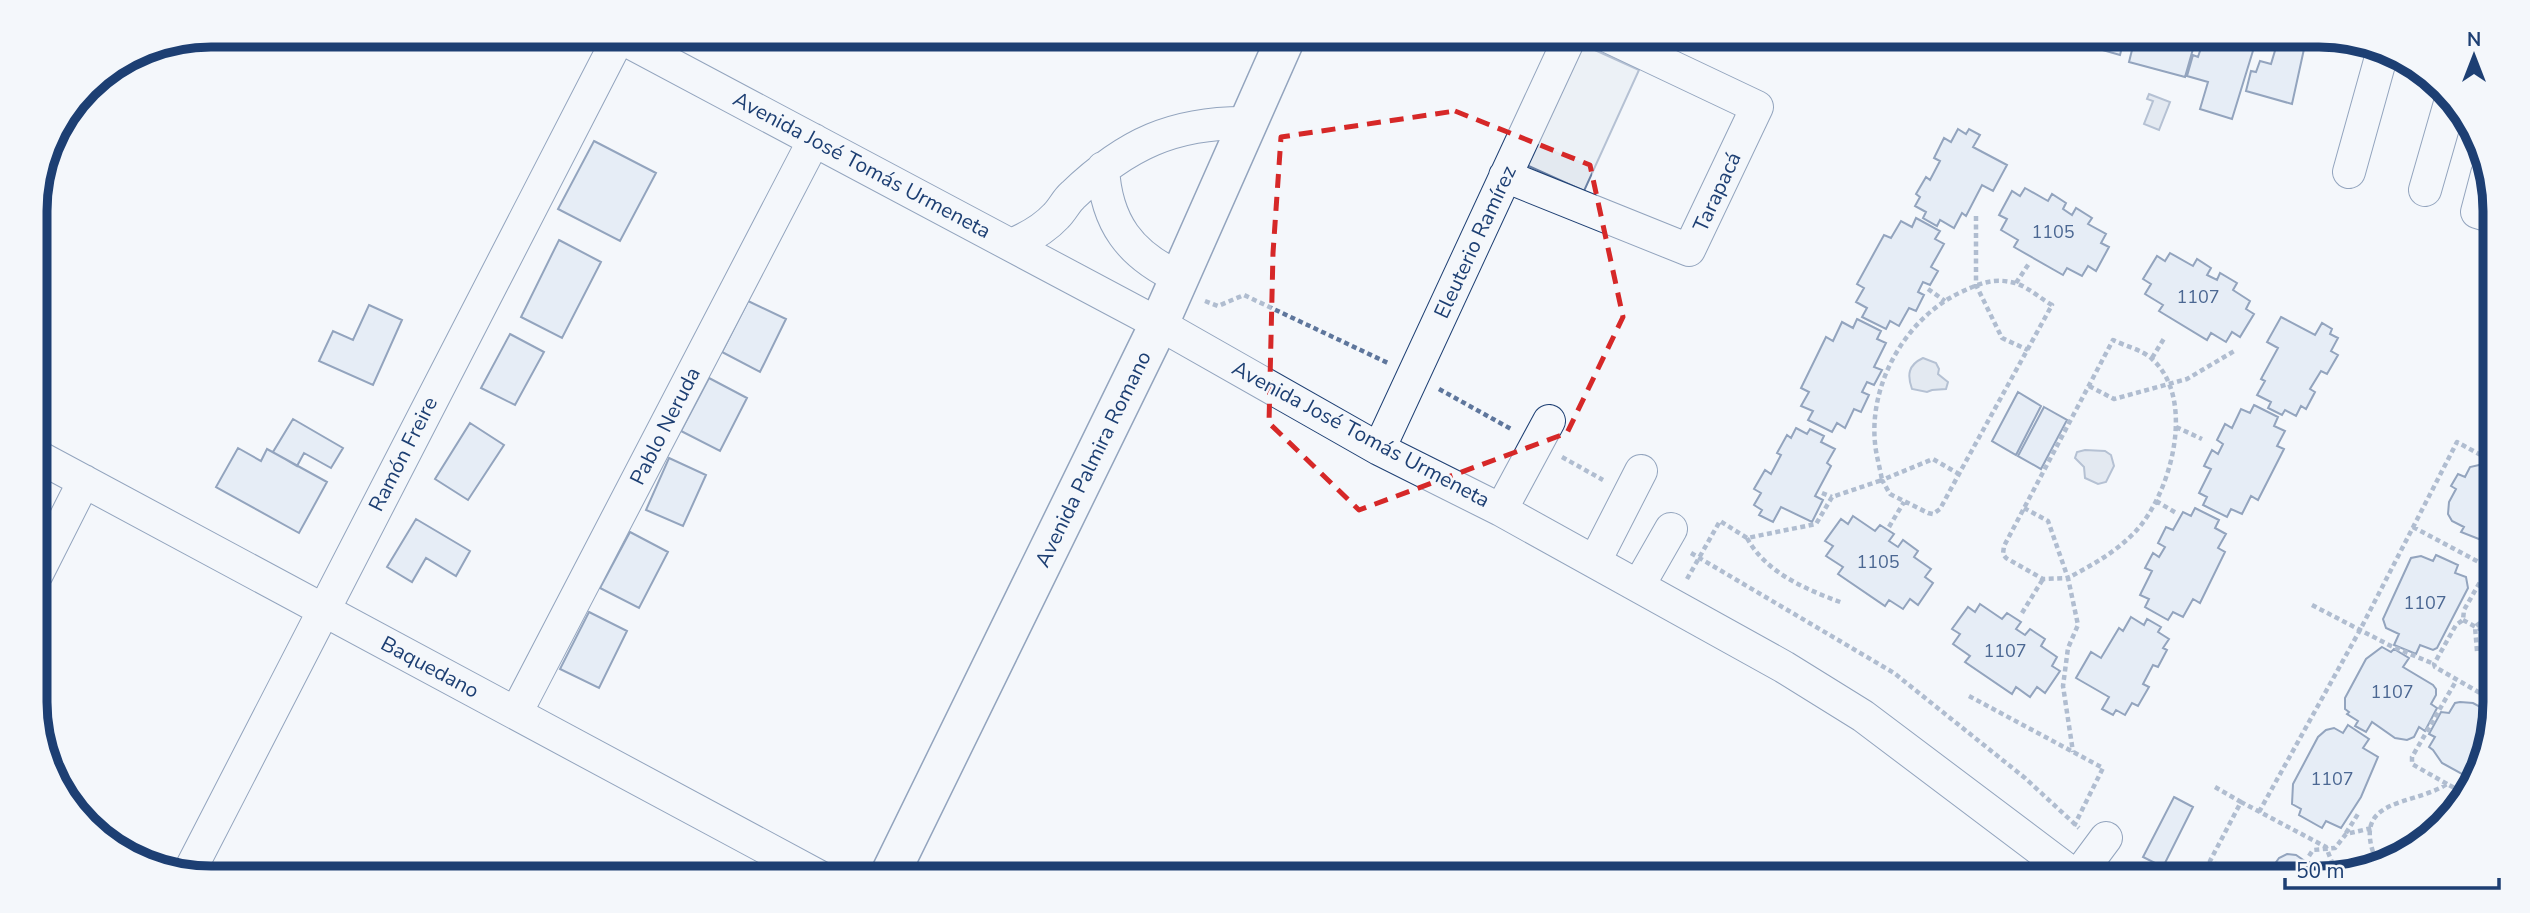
<svg xmlns="http://www.w3.org/2000/svg" width="2530" height="913" font-family="'Nunito Sans',sans-serif">
<style>
.green{fill:#e3e9f0;stroke:#687fa3;stroke-width:2}
.water{fill:#cfd7e4;stroke:#687fa3;stroke-width:2}
.building{fill:#d5e0f0;stroke:#1d3f73;stroke-width:2}
.lines{fill:none;stroke-linecap:round;stroke-linejoin:round}
.minor-casing{stroke:#1d3f73;stroke-width:34}
.major-casing{stroke:#1d3f73;stroke-width:41}
.path{stroke:#5e769c;stroke-width:4.5;stroke-dasharray:5 3.5;stroke-linecap:butt}
.minor{stroke:#f4f7fb;stroke-width:32}
.major{stroke:#f4f7fb;stroke-width:38}
.marked{fill:none;stroke:#d62828;stroke-width:5;stroke-dasharray:14 9;stroke-linejoin:round}
.labels{text-anchor:middle;stroke-width:5;stroke-linejoin:round;paint-order:stroke}
.number-label{font-size:18px;fill:#4b6792}
.street-label{font-size:21px;fill:#1d3f73;stroke:#f4f7fb}
.rim{fill:none;stroke:#1d3f73;stroke-width:9}
</style>
<rect width="100%" height="100%" fill="#f4f7fb"/>
<path class="green" d="M 1575,41 L 1639,70 L 1584,191 L 1520,162 Z"/>
<path class="water" d="M 2149,94 L 2170,102 L 2159,130 L 2144,124 L 2153,101 L 2147,99 Z
M 1923,358 L 1936,363 L 1939,369 L 1938,374 L 1948,382 L 1946,389 L 1932,390 L 1927,392 L 1912,389 C 1907,375 1908,365 1923,358 Z
M 2085,450 L 2105,451 L 2111,455 L 2114,466 L 2106,482 L 2098,484 L 2085,478 L 2084,467 L 2075,458 L 2077,452 Z"/>
<path class="building" d="M 2065,35 L 2125,35 L 2120,55 L 2064,39 Z
M 2142,35 L 2197,35 L 2185,77 L 2129,62 L 2134,42 L 2139,43 Z
M 2217,35 L 2237,35 L 2256,41 L 2232,119 L 2200,109 L 2208,82 L 2187,76 L 2193,55 L 2198,57 L 2202,45 L 2213,49 Z
M 2277,44 L 2304,49 L 2292,104 L 2246,91 L 2251,71 L 2256,72 L 2260,61 L 2271,64 Z
M 1958,129 L 1966,134 L 1969,129 L 1980,135 L 1973,147 L 2007,165 L 1993,191 L 1982,185 L 1966,216 L 1962,213 L 1954,228 L 1940,220 L 1937,226 L 1923,218 L 1926,212 L 1915,206 L 1920,197 L 1916,194 L 1926,177 L 1930,180 L 1940,161 L 1934,158 L 1944,138 L 1951,142 Z
M 594,141 L 656,173 L 620,241 L 558,209 Z
M 2025,188 L 2048,201 L 2052,194 L 2066,203 L 2063,209 L 2072,215 L 2076,208 L 2092,218 L 2088,224 L 2106,234 L 2101,243 L 2109,247 L 2096,271 L 2088,266 L 2082,276 L 2067,268 L 2063,275 L 2014,247 L 2018,240 L 2001,230 L 2007,219 L 1999,215 L 2012,191 L 2020,196 Z
M 1916,218 L 1940,231 L 1935,239 L 1944,244 L 1931,267 L 1938,271 L 1930,285 L 1923,282 L 1918,292 L 1924,295 L 1916,311 L 1909,308 L 1899,326 L 1890,321 L 1886,329 L 1862,317 L 1867,308 L 1856,302 L 1864,288 L 1857,284 L 1884,235 L 1891,238 L 1901,221 L 1912,227 Z
M 559,240 L 601,262 L 562,338 L 521,317 Z
M 2170,253 L 2193,266 L 2197,259 L 2211,268 L 2207,275 L 2217,280 L 2220,273 L 2237,283 L 2233,290 L 2250,301 L 2246,309 L 2254,314 L 2240,337 L 2232,332 L 2226,342 L 2211,333 L 2207,340 L 2159,311 L 2163,305 L 2145,294 L 2151,284 L 2143,279 L 2157,256 L 2165,261 Z
M 748,301 L 786,319 L 760,372 L 722,352 Z
M 369,305 L 402,320 L 373,385 L 319,361 L 333,331 L 353,340 Z
M 2281,317 L 2315,335 L 2322,323 L 2332,329 L 2330,334 L 2338,338 L 2331,351 L 2338,355 L 2327,374 L 2321,371 L 2310,389 L 2315,392 L 2306,409 L 2301,406 L 2296,416 L 2285,410 L 2282,415 L 2268,408 L 2271,402 L 2257,395 L 2265,381 L 2261,379 L 2278,348 L 2267,342 Z
M 1857,319 L 1881,331 L 1877,339 L 1886,343 L 1874,367 L 1882,370 L 1874,385 L 1867,382 L 1862,392 L 1869,395 L 1861,412 L 1854,409 L 1845,428 L 1837,423 L 1832,432 L 1808,420 L 1813,411 L 1801,406 L 1809,392 L 1801,388 L 1826,337 L 1833,341 L 1842,322 L 1853,328 Z
M 510,334 L 544,352 L 515,405 L 481,388 Z
M 709,378 L 747,398 L 720,451 L 681,431 Z
M 2018,392 L 2041,406 L 2016,455 L 1992,441 Z
M 2254,405 L 2278,417 L 2274,426 L 2285,431 L 2277,446 L 2284,449 L 2258,500 L 2251,496 L 2242,514 L 2231,509 L 2227,517 L 2203,505 L 2207,497 L 2199,493 L 2211,469 L 2204,466 L 2212,450 L 2218,454 L 2223,444 L 2217,440 L 2225,424 L 2232,428 L 2241,409 L 2250,413 Z
M 2044,407 L 2067,420 L 2041,469 L 2018,456 Z
M 293,419 L 343,448 L 331,468 L 304,453 L 297,466 L 273,452 Z
M 470,423 L 504,445 L 468,500 L 435,479 Z
M 1796,428 L 1807,434 L 1810,429 L 1824,436 L 1821,442 L 1835,449 L 1827,463 L 1831,466 L 1815,496 L 1823,500 L 1812,522 L 1781,507 L 1773,522 L 1759,515 L 1762,510 L 1754,505 L 1761,493 L 1754,489 L 1765,470 L 1771,474 L 1781,455 L 1777,453 L 1787,435 L 1791,438 Z
M 238,448 L 261,461 L 267,449 L 327,482 L 299,533 L 216,487 Z
M 669,458 L 706,475 L 683,526 L 646,510 Z
M 2479,465 L 2490,465 L 2489,543 L 2461,532 L 2464,527 L 2452,521 L 2448,514 L 2449,502 L 2456,489 L 2451,486 L 2458,474 L 2465,477 L 2470,467 Z
M 2195,508 L 2219,520 L 2215,528 L 2226,534 L 2218,548 L 2225,552 L 2200,603 L 2193,599 L 2183,617 L 2173,612 L 2168,620 L 2145,607 L 2149,599 L 2140,595 L 2152,571 L 2145,568 L 2153,553 L 2159,557 L 2165,547 L 2158,543 L 2166,527 L 2173,530 L 2183,512 L 2191,516 Z
M 1853,516 L 1875,531 L 1880,525 L 1894,534 L 1889,541 L 1898,547 L 1903,540 L 1918,551 L 1914,557 L 1931,569 L 1925,577 L 1933,583 L 1918,605 L 1910,599 L 1903,609 L 1889,600 L 1885,606 L 1838,574 L 1843,567 L 1826,556 L 1833,546 L 1825,541 L 1841,519 L 1848,524 Z
M 416,519 L 470,551 L 456,576 L 426,558 L 412,582 L 387,567 Z
M 630,532 L 668,552 L 639,608 L 600,588 Z
M 2436,555 L 2458,565 L 2455,573 L 2466,577 L 2468,588 L 2437,648 L 2433,650 L 2420,645 L 2416,654 L 2394,645 L 2399,634 L 2386,628 L 2383,619 L 2411,558 L 2421,556 L 2433,561 Z
M 1980,604 L 2002,619 L 2007,613 L 2021,622 L 2016,629 L 2025,635 L 2030,629 L 2045,639 L 2041,646 L 2057,657 L 2052,666 L 2060,671 L 2045,693 L 2037,687 L 2030,697 L 2016,687 L 2012,694 L 1965,662 L 1970,656 L 1953,644 L 1960,634 L 1952,629 L 1968,607 L 1975,612 Z
M 589,612 L 627,631 L 599,688 L 560,669 Z
M 2131,617 L 2144,625 L 2147,619 L 2161,627 L 2158,632 L 2169,639 L 2163,648 L 2167,650 L 2158,667 L 2153,665 L 2143,684 L 2149,687 L 2138,706 L 2132,703 L 2125,715 L 2116,710 L 2113,715 L 2102,709 L 2109,697 L 2076,678 L 2091,652 L 2101,658 L 2119,628 L 2123,631 Z
M 2382,647 L 2391,652 L 2394,649 L 2409,658 L 2403,667 L 2433,685 L 2436,689 L 2436,695 L 2431,704 L 2437,708 L 2425,731 L 2419,727 L 2414,737 L 2407,740 L 2395,738 L 2372,722 L 2366,732 L 2355,726 L 2358,721 L 2347,714 L 2349,712 L 2345,709 L 2345,698 L 2366,659 Z
M 2460,702 L 2473,703 L 2486,710 L 2486,758 L 2471,779 L 2442,763 L 2433,750 L 2429,747 L 2435,737 L 2429,734 L 2441,712 L 2449,713 L 2455,703 Z
M 2348,725 L 2369,739 L 2363,748 L 2378,757 L 2361,797 L 2341,828 L 2326,821 L 2322,828 L 2299,815 L 2301,809 L 2292,804 L 2293,784 L 2318,737 L 2326,730 L 2334,728 L 2343,733 Z
M 2174,797 L 2193,807 L 2163,867 L 2143,857 Z
M 2287,854 L 2296,855 L 2329,878 L 2260,878 L 2263,872 L 2267,875 L 2279,858 Z"/>
<g class="lines">
<g class="minor-casing">
<path id="minor" d="M 616,35 L 1159,324 L 1379,449 L 1501,510 L 1784,667 L 1863,716 L 2078,878
M 1103,168 C 1106,223 1130,255 1180,278
M 2349,172 L 2383,50
M 2487,174 L 2477,212 L 2493,217
M 1505,176 L 1689,250 L 1757,107 L 1605,35
M 2425,190 L 2452,96
M 1011,245 C 1028,238 1043,230 1056,216 C 1063,209 1066,201 1073,195 C 1126,144 1174,122 1248,123
M 1379,449 L 1571,35
M 37,456 L 822,878
M 1501,510 L 1549,421
M 1595,561 L 1641,471
M 37,574 L 84,481
M 1639,585 L 1671,529
M 516,713 L 814,140
M 188,874 L 620,35
M 2077,877 L 2106,838"/>
</g>
<g class="major-casing">
<path id="major" d="M 888,878 L 1159,324 L 1287,35"/>
</g>
<path class="path" d="M 1976,216 L 1976,285 L 2002,338 L 2028,350
M 2016,283 L 2030,262
M 1928,289 L 1945,301
M 1205,301 L 1218,306 L 1244,295 L 1388,363
M 2152,358 L 2165,337
M 2089,386 L 2114,399 L 2187,379 L 2236,350
M 1439,389 L 1511,429
M 2176,427 L 2202,439
M 1562,457 L 1603,480
M 1822,493 L 1832,497
M 2156,501 L 2178,514
M 2024,508 L 2048,521 L 2068,578 L 2043,579 L 2006,558 L 2003,554 L 2004,546 L 2113,340 C 2125,346 2143,350 2152,359 C 2197,399 2171,494 2135,532 C 2116,552 2092,565 2068,578 L 2078,625 L 2068,648 L 2063,686 L 2073,752
M 1889,527 L 1904,502
M 2413,527 L 2488,567
M 1747,538 C 1766,573 1807,590 1843,603
M 1691,553 L 1894,673 L 2025,778 L 2079,828
M 1687,579 L 1720,521 L 1747,538 L 1816,524 L 1832,497 L 1882,480 C 1880,468 1876,455 1875,443 C 1869,383 1906,319 1959,293 C 1979,284 1992,277 2015,283 C 2028,287 2041,299 2052,305 L 1960,472 L 1959,474 L 1940,509 L 1933,514 L 1928,513 L 1890,494 L 1882,480 L 1933,459 L 1959,474
M 2312,605 L 2391,646 L 2434,664
M 2022,613 L 2043,579
M 2463,620 L 2487,633
M 2477,651 L 2475,627 L 2488,616
M 1969,696 L 2103,768 L 2074,826
M 2487,697 L 2435,667 L 2434,664 L 2456,625 L 2463,620 L 2464,610 L 2488,568
M 2447,784 L 2412,764 L 2412,757 L 2456,681
M 2215,787 L 2241,802
M 2259,812 L 2360,630 L 2457,442 L 2490,460
M 2346,833 L 2358,814
M 2309,856 L 2313,850 L 2335,848 L 2346,834 L 2372,828
M 2376,860 C 2350,797 2411,807 2447,784 L 2462,792
M 2123,865 L 2136,878
M 2220,878 L 2225,869 L 2210,861 L 2241,802 L 2326,847 L 2333,865 L 2344,873"/>
<use href="#minor" class="minor"/>
<use href="#major" class="major"/>
</g>
<path d="M0 0H2530V913H0ZM 1455,111 L 1590,165 L 1623,317 L 1567,433 L 1359,510 L 1269,423 L 1273,253 L 1281,137 Z" fill="#f4f7fb" fill-opacity=".55" fill-rule="evenodd"/>
<path class="marked" d="M 1455,111 L 1590,165 L 1623,317 L 1567,433 L 1359,510 L 1269,423 L 1273,253 L 1281,137 Z"/>
<g class="labels">
<g class="number-label">
<text x="2053" y="238">1105</text>
<text x="2198" y="303">1107</text>
<text x="1878" y="568">1105</text>
<text x="2425" y="609">1107</text>
<text x="2005" y="657">1107</text>
<text x="2392" y="698">1107</text>
<text x="2332" y="785">1107</text>
</g>
<g class="street-label">
<text transform="translate(862 165) rotate(28)" y="7">Avenida José Tomás Urmeneta</text>
<text transform="translate(1717 192) rotate(-65)" y="7">Tarapacá</text>
<text transform="translate(1475 242) rotate(-65)" y="7">Eleuterio Ramírez</text>
<text transform="translate(665 426) rotate(-63)" y="7">Pablo Neruda</text>
<text transform="translate(1361 434) rotate(28)" y="7">Avenida José Tomás Urmeneta</text>
<text transform="translate(403 454) rotate(-63)" y="7">Ramón Freire</text>
<text transform="translate(1093 459) rotate(-64)" y="7">Avenida Palmira Romano</text>
<text transform="translate(430 667) rotate(28)" y="7">Baquedano</text>
</g>
</g>
<path d="M0 0H2530V913H0ZM211 47H2319A164 164 0 0 1 2483 211V702A164 164 0 0 1 2319 866H211A164 164 0 0 1 47 702V211A164 164 0 0 1 211 47Z" fill="#f4f7fb" fill-rule="evenodd"/>
<path class="rim" d="M211 47H2319A164 164 0 0 1 2483 211V702A164 164 0 0 1 2319 866H211A164 164 0 0 1 47 702V211A164 164 0 0 1 211 47Z"/>
<g transform="translate(2474 56)" stroke="#f4f7fb" stroke-width="5" paint-order="stroke">
<path d="M0-5L12 26L0 18L-12 26Z" fill="#1d3f73"/>
<text y="-10" font-size="19" font-weight="bold" text-anchor="middle" fill="#1d3f73">N</text>
</g>
<path d="M2285 878v10h214v-10" fill="none" stroke="#1d3f73" stroke-width="3.5"/>
<text x="2296" y="878" font-size="21" fill="#1d3f73" stroke="#f4f7fb" stroke-width="5" paint-order="stroke">50 m</text>
</svg>
